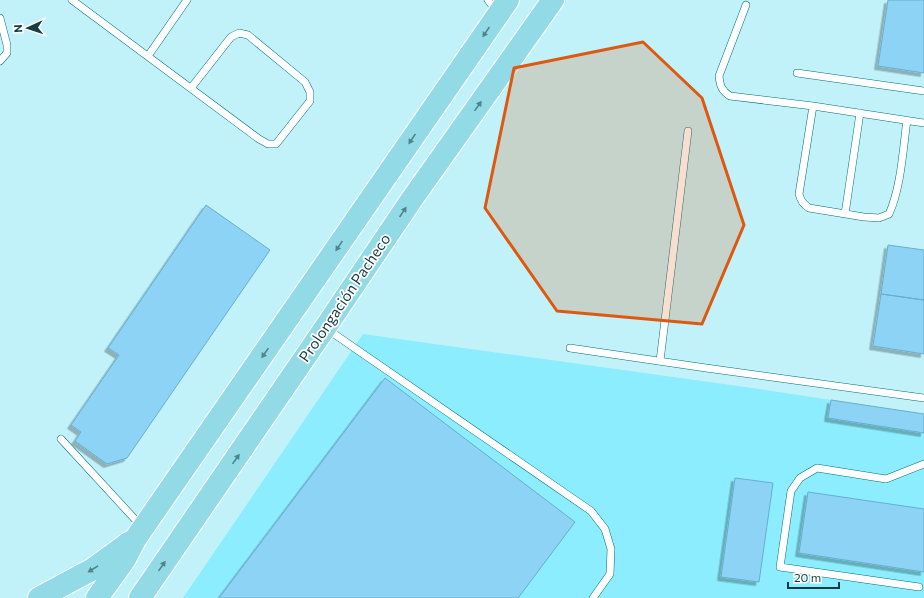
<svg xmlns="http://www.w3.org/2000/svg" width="924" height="598" font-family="Commissioner,sans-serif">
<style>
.built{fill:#8bedfe}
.building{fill:#8cd3f5;stroke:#67aece;filter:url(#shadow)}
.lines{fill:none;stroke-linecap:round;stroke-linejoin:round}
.service-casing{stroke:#016f7d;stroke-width:8}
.primary-casing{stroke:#fff;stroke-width:24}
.service{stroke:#fff;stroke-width:7}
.primary{stroke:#92dbe6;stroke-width:22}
.oneway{fill:#4e848c}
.marked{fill:#de580f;fill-opacity:0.2;stroke:#de580f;stroke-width:3;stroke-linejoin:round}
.labels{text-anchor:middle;stroke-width:3.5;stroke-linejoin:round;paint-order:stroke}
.street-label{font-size:15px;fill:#173c42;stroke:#fff}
</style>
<defs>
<filter id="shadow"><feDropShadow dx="-3.5" dy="3.5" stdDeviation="0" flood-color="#0004"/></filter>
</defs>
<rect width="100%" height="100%" fill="#c1f2fa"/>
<path class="built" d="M 363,334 L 745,387 L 924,414 L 924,598 L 183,598 Z"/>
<path class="building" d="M 888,0 L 924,0 L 924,73 L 878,66 Z
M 206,205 L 270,250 L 127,458 L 107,464 L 75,441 L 81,432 L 71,425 L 119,355 L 108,348 Z
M 888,245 L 924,250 L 924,300 L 881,294 Z
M 881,294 L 924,300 L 924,354 L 873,346 Z
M 385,378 L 575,522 L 518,598 L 219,598 Z
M 831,400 L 924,414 L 924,433 L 828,418 Z
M 735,478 L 773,483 L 759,582 L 721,577 Z
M 808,492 L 924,509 L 924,572 L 799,553 Z"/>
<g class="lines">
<g class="service-casing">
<path id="service" d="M 72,0 L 259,139 L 268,144 L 276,144 L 310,101 L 310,92 L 305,82 L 248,35 L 239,33 L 231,37 L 191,88
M 488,0 L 496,11
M 746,5 L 719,76 C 720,86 722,91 730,96 L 813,106 L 924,123
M 0,18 L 7,45 L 7,53 L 0,61
M 148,56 L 187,0
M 797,73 L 924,91
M 813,106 L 799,194 C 801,201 803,204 809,208 L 864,217 L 879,218 L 889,214 C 901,188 903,149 907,120
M 845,214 L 860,113
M 327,329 L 591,511 L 605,529 L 611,549 L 610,574 L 593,598
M 570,348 L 706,368 L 924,398
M 660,361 L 688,131
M 61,439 L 142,527
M 919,587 L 780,567 L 791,491 L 800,478 L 817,468 L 886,479 L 924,464"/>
</g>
<g class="primary-casing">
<path id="primary" d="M 39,598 L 93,569 L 130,542
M 97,598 L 125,559 L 136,538 L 508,0
M 140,598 L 325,328 L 412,199 L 553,0"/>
</g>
<use href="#service" class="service"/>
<use href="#primary" class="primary"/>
</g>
<defs><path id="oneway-solid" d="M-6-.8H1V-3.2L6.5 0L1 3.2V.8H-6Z"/></defs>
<g class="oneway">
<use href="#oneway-solid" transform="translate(486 32) rotate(124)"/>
<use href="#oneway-solid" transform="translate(478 106) rotate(-55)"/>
<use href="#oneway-solid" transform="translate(412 139) rotate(124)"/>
<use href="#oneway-solid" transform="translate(403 212) rotate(-56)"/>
<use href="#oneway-solid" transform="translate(339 246) rotate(124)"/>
<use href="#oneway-solid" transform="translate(265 353) rotate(125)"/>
<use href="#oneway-solid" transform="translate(236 459) rotate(-55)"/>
<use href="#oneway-solid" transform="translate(162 566) rotate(-55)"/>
<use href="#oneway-solid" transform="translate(93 569) rotate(148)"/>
</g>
<path class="marked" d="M 643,42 L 702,98 L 744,225 L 702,324 L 557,311 L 485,208 L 514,68 Z"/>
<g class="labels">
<g class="street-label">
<text transform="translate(345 298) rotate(-56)" y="5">Prolongación Pacheco</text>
</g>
</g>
<g transform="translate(28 28) rotate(267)" stroke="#ffffff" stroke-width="3" paint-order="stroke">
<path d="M0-3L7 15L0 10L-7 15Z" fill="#173c42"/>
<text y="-6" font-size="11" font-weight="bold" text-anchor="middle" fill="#173c42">N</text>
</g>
<path d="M788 582v6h51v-6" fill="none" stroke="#173c42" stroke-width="2"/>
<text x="794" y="582" font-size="12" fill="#173c42" stroke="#ffffff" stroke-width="3" paint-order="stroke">20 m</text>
</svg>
